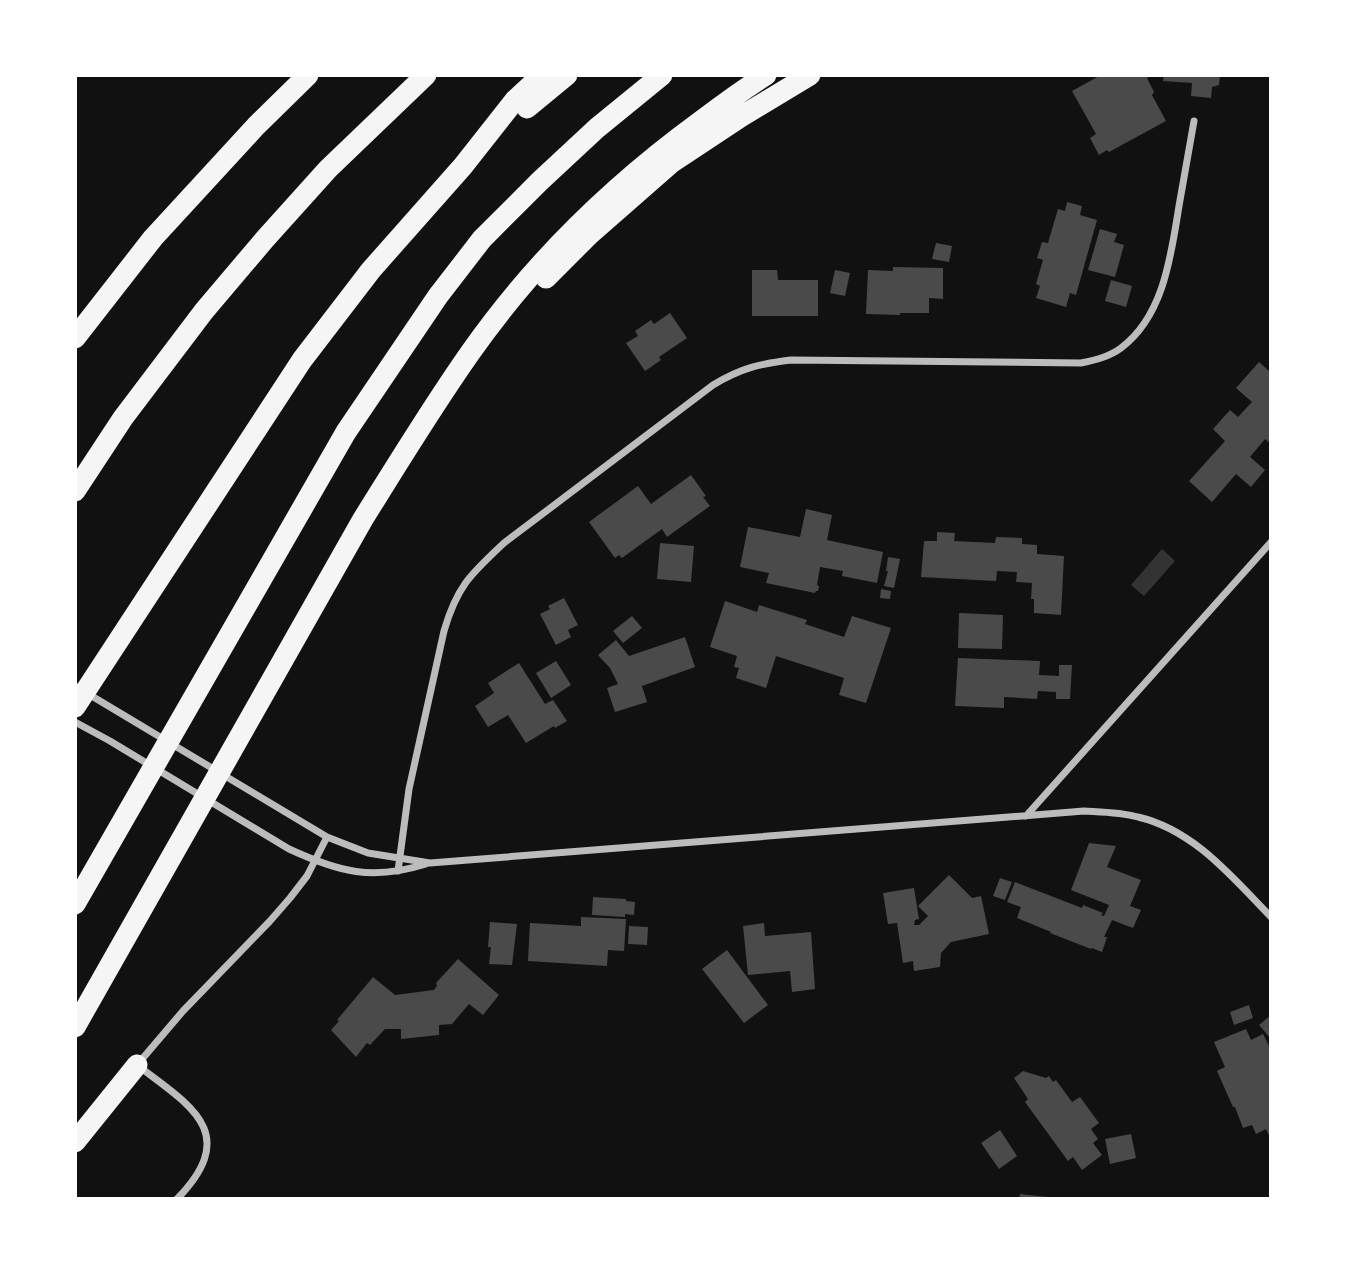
<svg xmlns="http://www.w3.org/2000/svg" width="1346" height="1274" font-family="'Source Sans 3',sans-serif">
<style>
.water{fill:#333}
.building{fill:#4a4a4a}
.lines{fill:none;stroke-linecap:round;stroke-linejoin:round}
.minor{stroke:#bcbcbc;stroke-width:7}
.motorway{stroke:#f5f5f5;stroke-width:21}
</style>
<rect width="100%" height="100%" fill="#111"/>
<path class="water" d="M 1162,549 L 1175,561 L 1144,596 L 1131,585 Z"/>
<path class="building" d="M 1101,75 L 1152,75 L 1147,78 L 1154,92 L 1152,95 L 1166,121 L 1109,152 L 1107,150 L 1099,155 L 1090,138 L 1096,134 L 1072,91 Z
M 1164,75 L 1220,75 L 1219,85 L 1212,87 L 1211,98 L 1191,96 L 1192,83 L 1163,81 Z
M 1067,202 L 1082,206 L 1080,215 L 1097,220 L 1076,295 L 1070,293 L 1066,307 L 1036,298 L 1040,286 L 1036,284 L 1043,260 L 1037,258 L 1042,242 L 1048,243 L 1058,209 L 1065,211 Z
M 1100,229 L 1117,234 L 1114,242 L 1124,245 L 1115,277 L 1088,270 Z
M 936,243 L 952,246 L 949,262 L 932,259 Z
M 893,267 L 943,268 L 943,299 L 929,298 L 929,313 L 900,313 L 900,315 L 866,314 L 868,270 L 893,271 Z
M 752,270 L 777,270 L 778,280 L 818,280 L 818,316 L 752,316 Z
M 835,270 L 850,273 L 845,296 L 830,293 Z
M 1111,280 L 1132,286 L 1126,307 L 1105,301 Z
M 670,313 L 687,338 L 659,357 L 661,360 L 645,371 L 626,343 L 638,336 L 635,331 L 651,320 L 654,324 Z
M 1259,362 L 1269,371 L 1271,369 L 1271,444 L 1265,439 L 1250,457 L 1265,470 L 1251,487 L 1236,474 L 1212,502 L 1189,481 L 1225,441 L 1213,429 L 1230,410 L 1238,417 L 1252,402 L 1236,388 Z
M 691,475 L 706,496 L 703,497 L 710,506 L 667,537 L 662,529 L 622,558 L 619,555 L 615,558 L 589,522 L 638,486 L 651,504 Z
M 806,509 L 832,515 L 827,540 L 883,552 L 877,583 L 842,576 L 843,571 L 820,567 L 817,585 L 819,586 L 818,591 L 816,591 L 815,593 L 766,583 L 769,573 L 740,567 L 748,527 L 800,537 Z
M 937,532 L 955,533 L 954,541 L 995,543 L 996,537 L 1022,538 L 1022,544 L 1037,545 L 1037,554 L 1064,556 L 1061,615 L 1034,613 L 1034,599 L 1031,599 L 1032,583 L 1016,582 L 1017,572 L 997,571 L 996,581 L 921,577 L 924,541 L 937,541 Z
M 660,543 L 694,546 L 691,582 L 657,579 Z
M 888,557 L 900,559 L 894,588 L 884,586 L 888,571 L 886,571 Z
M 881,589 L 891,591 L 890,599 L 880,598 Z
M 564,598 L 578,625 L 568,630 L 571,637 L 556,645 L 540,614 L 550,609 L 548,606 Z
M 725,601 L 757,612 L 759,605 L 807,620 L 805,624 L 844,637 L 852,616 L 891,628 L 866,703 L 839,695 L 844,678 L 776,656 L 766,688 L 736,678 L 739,668 L 734,667 L 737,656 L 710,647 Z
M 959,613 L 1003,615 L 1002,649 L 958,648 Z
M 632,616 L 642,628 L 623,643 L 613,631 Z
M 685,637 L 695,667 L 642,686 L 647,702 L 615,712 L 607,688 L 618,684 L 610,668 L 598,655 L 616,640 L 629,656 Z
M 958,658 L 1040,661 L 1039,675 L 1059,676 L 1059,665 L 1072,665 L 1070,699 L 1056,699 L 1056,692 L 1038,691 L 1037,699 L 1004,697 L 1004,708 L 955,706 Z
M 556,661 L 571,685 L 551,698 L 536,673 Z
M 519,663 L 545,704 L 553,700 L 567,721 L 555,728 L 554,726 L 526,743 L 508,715 L 488,727 L 475,706 L 494,693 L 488,683 Z
M 1089,843 L 1116,846 L 1107,867 L 1141,880 L 1130,906 L 1141,910 L 1133,928 L 1112,920 L 1104,937 L 1107,937 L 1102,952 L 1092,948 L 1091,949 L 1050,933 L 1051,932 L 1017,918 L 1021,907 L 1007,902 L 1015,882 L 1082,908 L 1083,905 L 1103,913 L 1101,915 L 1104,916 L 1109,905 L 1071,890 Z
M 949,875 L 972,898 L 981,896 L 989,934 L 951,942 L 941,953 L 940,967 L 914,971 L 913,961 L 903,963 L 897,923 L 888,924 L 883,893 L 914,888 L 919,919 L 915,920 L 914,925 L 919,925 L 928,916 L 918,906 Z
M 1000,878 L 1012,882 L 1005,900 L 993,896 Z
M 593,897 L 626,899 L 626,901 L 635,902 L 634,915 L 625,914 L 625,917 L 592,915 Z
M 581,917 L 626,919 L 624,951 L 608,950 L 607,966 L 528,961 L 530,923 L 581,926 Z
M 490,922 L 517,924 L 512,965 L 489,964 L 491,947 L 488,947 Z
M 764,923 L 765,936 L 811,932 L 815,989 L 792,992 L 790,971 L 748,975 L 743,926 Z
M 629,926 L 648,927 L 647,945 L 628,944 Z
M 727,950 L 768,1005 L 744,1023 L 702,969 Z
M 458,959 L 499,995 L 483,1015 L 469,1004 L 452,1024 L 439,1025 L 439,1035 L 401,1039 L 401,1029 L 385,1029 L 370,1045 L 367,1043 L 356,1057 L 331,1030 L 339,1021 L 337,1020 L 373,977 L 395,995 L 434,990 L 437,986 L 436,983 Z
M 1249,1005 L 1253,1018 L 1234,1025 L 1230,1012 Z
M 1271,1015 L 1271,1039 L 1259,1025 Z
M 1246,1029 L 1251,1040 L 1263,1034 L 1271,1050 L 1271,1140 L 1266,1129 L 1256,1134 L 1252,1125 L 1243,1128 L 1235,1107 L 1233,1107 L 1217,1071 L 1225,1067 L 1214,1042 Z
M 1023,1071 L 1046,1078 L 1049,1076 L 1053,1082 L 1056,1080 L 1072,1102 L 1080,1097 L 1099,1123 L 1091,1129 L 1098,1139 L 1093,1143 L 1102,1155 L 1082,1170 L 1073,1157 L 1068,1161 L 1025,1102 L 1028,1099 L 1014,1078 Z
M 1000,1130 L 1017,1156 L 999,1169 L 981,1143 Z
M 1131,1134 L 1136,1158 L 1110,1164 L 1105,1139 Z
M 1020,1194 L 1048,1197 L 1048,1199 L 1019,1199 Z"/>
<g class="lines">
<path class="minor" d="M 75,686 L 327,837 L 368,853 L 430,863 L 1084,811 C 1102,812 1120,812 1138,817 C 1194,830 1232,877 1271,917
M 75,722 L 110,741 L 289,849 C 339,872 372,881 426,864
M 1026,816 L 1271,542
M 398,871 L 409,789 L 444,631 C 457,586 471,574 504,543 L 713,385 C 741,368 759,364 791,360 L 1081,363 C 1095,360 1109,357 1121,348 C 1164,316 1171,255 1179,206 C 1184,178 1189,149 1194,121
M 177,1199 C 241,1133 191,1106 137,1065 L 183,1011 L 270,921 L 290,898 L 307,876 L 327,837"/>
<path class="motorway" d="M 527,108 L 567,75
M 546,278 L 590,234 L 671,163 L 742,116 L 810,75
M 75,338 L 153,238 L 256,126 L 308,75
M 75,491 L 123,418 L 204,311 L 265,239 L 328,169 L 426,75
M 75,707 L 302,360 L 371,270 L 463,166 L 515,100 L 542,75
M 75,904 L 346,432 L 438,296 L 482,239 L 540,181 L 597,128 L 662,75
M 75,1027 L 363,519 C 398,463 432,407 470,353 C 533,263 612,186 701,121 C 722,105 744,89 766,75
M 75,1142 L 137,1065"/>
</g>
<rect width="1346" height="1274" fill="none" stroke="#ffffff" stroke-width="154"/>
</svg>
